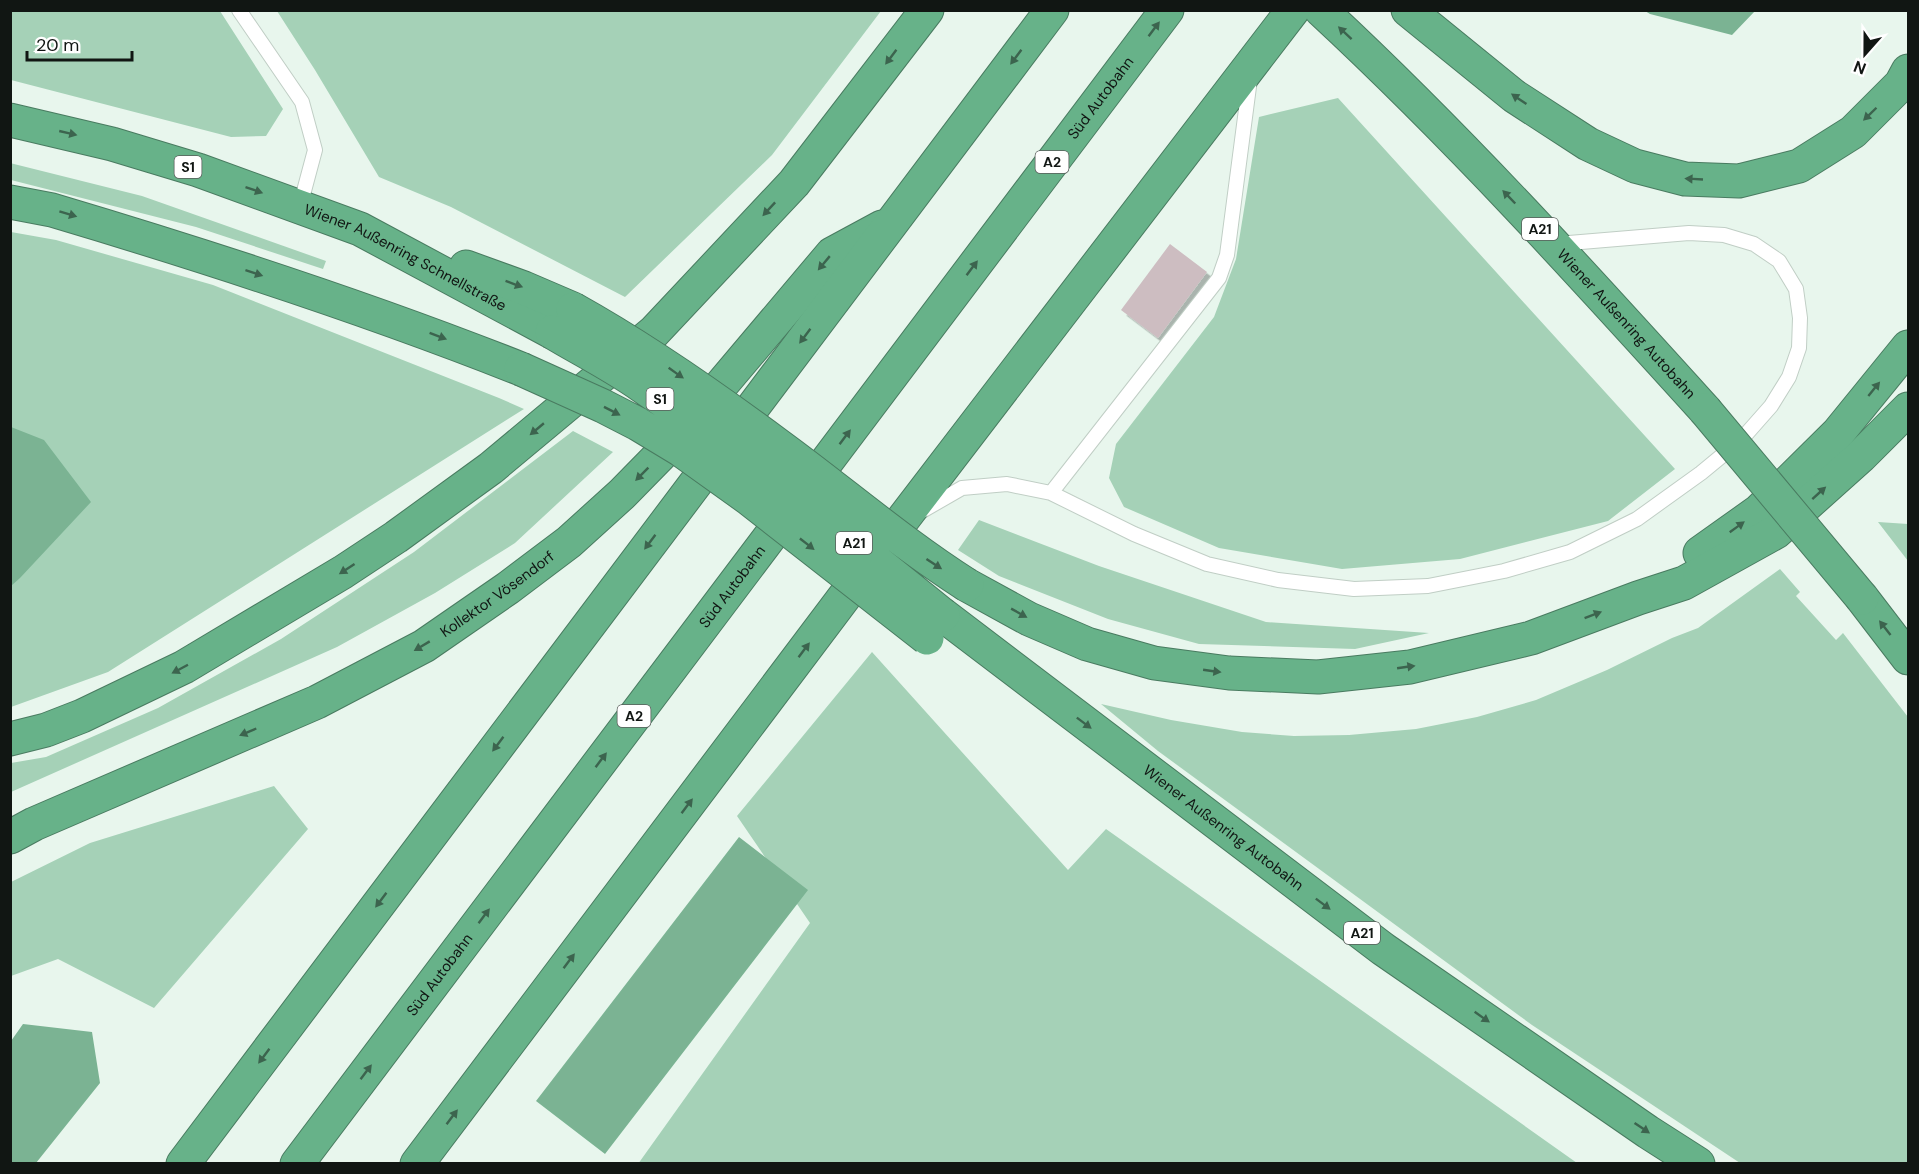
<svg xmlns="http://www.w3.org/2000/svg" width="1919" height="1174" font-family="'DM Sans',sans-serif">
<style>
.green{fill:#a5d1b7}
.water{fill:#7bb393}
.building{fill:#cdbdc1;filter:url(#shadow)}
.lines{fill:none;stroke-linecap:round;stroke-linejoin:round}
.lane-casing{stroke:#c0cec5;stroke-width:16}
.highway-casing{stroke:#497b60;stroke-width:35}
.lane{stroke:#fff;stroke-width:14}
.highway{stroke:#67b289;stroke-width:33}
.highway-bridge-casing{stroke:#497b60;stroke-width:35;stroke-linecap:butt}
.highway-bridge{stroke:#67b289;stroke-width:33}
.oneway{fill:#3c644e}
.labels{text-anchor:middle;stroke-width:6;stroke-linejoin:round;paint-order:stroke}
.shield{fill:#fff;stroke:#585c5a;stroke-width:1.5}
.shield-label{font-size:14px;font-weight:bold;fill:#111613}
.street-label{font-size:15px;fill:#111613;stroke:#fff}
</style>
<defs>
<filter id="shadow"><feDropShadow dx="5.5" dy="5.5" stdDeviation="0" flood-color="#0004"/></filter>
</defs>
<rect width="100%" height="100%" fill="#e8f6ed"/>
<path class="green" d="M 10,11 L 220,11 L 283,109 L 266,136 L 231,137 L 11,80 Z
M 277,11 L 881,11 L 772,155 L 625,297 L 451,207 L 379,177 L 315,70 Z
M 1338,98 L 1675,469 L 1608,521 L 1460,559 L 1342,569 L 1219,548 L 1124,507 L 1109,478 L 1116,444 L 1214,317 L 1236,259 L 1259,117 Z
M 10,163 L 142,196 L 326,261 L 323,269 L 196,227 L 11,180 Z
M 11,232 L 56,240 L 213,285 L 499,398 L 524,409 L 108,672 L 11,707 Z
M 573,431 L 613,452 L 515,543 L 435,593 L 337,647 L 11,792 L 11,763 L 46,757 L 158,708 L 281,639 L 414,552 Z
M 979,520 L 1099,566 L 1266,622 L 1429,633 L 1355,649 L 1199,644 L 1108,619 L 999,576 L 958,550 Z
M 1878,522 L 1908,524 L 1908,561 Z
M 1780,569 L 1800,592 L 1796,596 L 1836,640 L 1843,633 L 1908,717 L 1908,1163 L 1740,1163 L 1532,1025 L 1158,751 L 1101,704 L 1171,720 L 1242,732 L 1294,736 L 1349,735 L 1416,729 L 1477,717 L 1536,700 L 1607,670 L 1672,638 L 1698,628 Z
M 872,652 L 1068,870 L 1106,829 L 1577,1163 L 638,1164 L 810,923 L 737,816 Z
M 274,786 L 308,829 L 154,1008 L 58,959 L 11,976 L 11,882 L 90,843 Z"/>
<path class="water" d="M 1645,11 L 1755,11 L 1732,35 L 1650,14 Z
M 11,427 L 44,440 L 91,502 L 20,578 L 11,586 Z
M 739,837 L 808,890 L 605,1154 L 536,1101 Z
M 23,1024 L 92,1032 L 100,1083 L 36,1163 L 11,1163 L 11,1041 Z"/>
<path class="building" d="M 1170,244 L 1207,272 L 1158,338 L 1121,310 Z"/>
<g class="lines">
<g class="lane-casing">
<path id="lane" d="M 239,10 L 302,102 L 315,150 L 300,206
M 1051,493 L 1219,278 L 1227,255 L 1250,79
M 922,511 L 962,488 L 1007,484 L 1051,493 L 1134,534 L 1207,564 L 1278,580 L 1354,589 L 1428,586 L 1504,571 L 1570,552 L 1637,519 L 1701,473 L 1741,440 L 1771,406 L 1789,377 L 1799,348 L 1800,318 L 1796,289 L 1779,261 L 1754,244 L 1724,235 L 1689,233 L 1557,244"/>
</g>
<g class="highway-casing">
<g id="highway">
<path id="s1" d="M 1321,10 C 1457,136 1581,273 1705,410"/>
<path d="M 1408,10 L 1514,96 L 1588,144 L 1635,166 L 1685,179 L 1739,181 L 1799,166 L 1853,132 L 1901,84 L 1908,71"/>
<path id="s2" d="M 10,120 L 112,144 L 198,170 L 360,229 L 552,332"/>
<path d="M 10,202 L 52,210 C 210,257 367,308 521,369"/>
<path d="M 466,267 L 524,288 L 573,309"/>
<path d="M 1700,553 L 1759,511 L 1838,433 L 1908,347"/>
<path d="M 967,585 L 1029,619 L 1087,644 L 1154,663 L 1229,673 L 1318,677 L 1410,667 L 1531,638 L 1638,598 L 1684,583 L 1776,532 L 1861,456 L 1908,409"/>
<path d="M 1862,598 L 1908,658"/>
<path id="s3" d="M 943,615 L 1383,949 L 1648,1132 L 1698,1164"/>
<path d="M 10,739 L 46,730 L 82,716 L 184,667 L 343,572 L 396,537 L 491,468 L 654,332 L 794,183 L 927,10"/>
<path id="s4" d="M 10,837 L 34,824 L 317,702 L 424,646 L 508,588 L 569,542 L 622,494 L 674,441 L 832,254 L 882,227"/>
<path d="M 183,1164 L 1052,10"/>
<path id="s5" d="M 297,1164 L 1167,10"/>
<path d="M 417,1164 L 900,523 L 1293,10"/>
</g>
</g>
<use href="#lane" class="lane"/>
<use href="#highway" class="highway"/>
<g class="highway-bridge-casing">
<path id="highway-bridge" d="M 573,309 C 645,349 712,396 778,445 C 841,491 901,543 967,585
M 552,332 C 582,350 614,366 642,386 C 746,457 845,536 943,615
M 521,369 L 603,406 L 638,424 L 681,450 L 748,498 L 927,638
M 1705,410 L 1862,598"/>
</g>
<use href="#highway-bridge" class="highway-bridge"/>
</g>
<defs><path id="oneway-solid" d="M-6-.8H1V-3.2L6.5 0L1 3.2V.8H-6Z" transform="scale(1.5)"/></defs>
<g class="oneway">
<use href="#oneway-solid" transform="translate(1154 29) rotate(-53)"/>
<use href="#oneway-solid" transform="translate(1345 33) rotate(-137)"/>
<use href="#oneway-solid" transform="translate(891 57) rotate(127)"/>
<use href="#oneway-solid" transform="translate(1016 57) rotate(127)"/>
<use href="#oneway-solid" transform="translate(1519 99) rotate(-146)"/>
<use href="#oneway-solid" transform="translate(1870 114) rotate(136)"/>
<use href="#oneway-solid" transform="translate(68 133) rotate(13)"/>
<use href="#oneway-solid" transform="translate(1694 179) rotate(-177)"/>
<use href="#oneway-solid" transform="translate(254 190) rotate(19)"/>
<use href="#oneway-solid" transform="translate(1509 197) rotate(-134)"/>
<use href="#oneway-solid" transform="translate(769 209) rotate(133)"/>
<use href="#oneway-solid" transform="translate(68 214) rotate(17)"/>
<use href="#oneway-solid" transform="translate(824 263) rotate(130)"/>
<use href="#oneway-solid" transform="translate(972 268) rotate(-53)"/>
<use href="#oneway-solid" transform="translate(254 273) rotate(18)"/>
<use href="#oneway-solid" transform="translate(514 284) rotate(20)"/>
<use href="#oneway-solid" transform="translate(438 336) rotate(21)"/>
<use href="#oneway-solid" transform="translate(805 336) rotate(127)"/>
<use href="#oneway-solid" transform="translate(676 373) rotate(35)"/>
<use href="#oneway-solid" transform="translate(1874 389) rotate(-51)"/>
<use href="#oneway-solid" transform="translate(612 411) rotate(27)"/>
<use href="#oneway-solid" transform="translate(537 429) rotate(140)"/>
<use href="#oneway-solid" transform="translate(845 437) rotate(-53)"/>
<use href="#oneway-solid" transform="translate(642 474) rotate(135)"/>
<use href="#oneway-solid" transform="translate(1819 493) rotate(-42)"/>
<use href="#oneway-solid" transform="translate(1737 527) rotate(-36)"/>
<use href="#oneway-solid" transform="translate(650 542) rotate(127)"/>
<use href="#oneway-solid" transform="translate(807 544) rotate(38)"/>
<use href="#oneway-solid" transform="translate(934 564) rotate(33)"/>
<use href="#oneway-solid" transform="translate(347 569) rotate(147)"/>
<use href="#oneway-solid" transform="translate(1019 613) rotate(29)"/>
<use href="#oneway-solid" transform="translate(1593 615) rotate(-21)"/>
<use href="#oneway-solid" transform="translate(1885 628) rotate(-128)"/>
<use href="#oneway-solid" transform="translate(422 646) rotate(149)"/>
<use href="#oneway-solid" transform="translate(804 650) rotate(-53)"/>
<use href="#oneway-solid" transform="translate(1406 667) rotate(-8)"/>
<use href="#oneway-solid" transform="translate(180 669) rotate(152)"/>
<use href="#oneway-solid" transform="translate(1212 671) rotate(8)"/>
<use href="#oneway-solid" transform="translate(1084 723) rotate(37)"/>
<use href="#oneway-solid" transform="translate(248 732) rotate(157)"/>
<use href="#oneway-solid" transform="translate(498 744) rotate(127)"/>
<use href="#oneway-solid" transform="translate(601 760) rotate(-53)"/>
<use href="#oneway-solid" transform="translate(687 806) rotate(-53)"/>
<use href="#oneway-solid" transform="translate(381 900) rotate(127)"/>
<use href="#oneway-solid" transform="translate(1323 904) rotate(37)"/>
<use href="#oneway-solid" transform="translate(484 916) rotate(-53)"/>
<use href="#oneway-solid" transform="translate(569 961) rotate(-53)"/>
<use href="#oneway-solid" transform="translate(1482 1017) rotate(35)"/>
<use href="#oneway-solid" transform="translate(264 1056) rotate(127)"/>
<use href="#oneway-solid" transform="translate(366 1072) rotate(-53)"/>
<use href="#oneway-solid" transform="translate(452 1117) rotate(-53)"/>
<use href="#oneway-solid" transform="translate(1642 1128) rotate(34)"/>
</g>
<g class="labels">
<g class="shield">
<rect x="1035.5" y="151" width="33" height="22" rx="4.5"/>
<rect x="174.5" y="156" width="27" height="22" rx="4.5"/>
<rect x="1522" y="218" width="36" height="22" rx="4.5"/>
<rect x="646.5" y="388" width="27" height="22" rx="4.5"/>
<rect x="836" y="532" width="36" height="22" rx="4.5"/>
<rect x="617.5" y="705" width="33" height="22" rx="4.5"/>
<rect x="1344" y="922" width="36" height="22" rx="4.5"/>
</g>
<g class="shield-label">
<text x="1052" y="167">A2</text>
<text x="188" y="172">S1</text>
<text x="1540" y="234">A21</text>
<text x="660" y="404">S1</text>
<text x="854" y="548">A21</text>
<text x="634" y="721">A2</text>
<text x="1362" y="938">A21</text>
</g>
<g class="street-label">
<text dy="5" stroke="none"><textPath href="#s5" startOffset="1335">Süd Autobahn</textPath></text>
<text dy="5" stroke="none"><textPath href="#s2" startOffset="420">Wiener Außenring Schnellstraße</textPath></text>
<text dy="5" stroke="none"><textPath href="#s1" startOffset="438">Wiener Außenring Autobahn</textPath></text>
<text dy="5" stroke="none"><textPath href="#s5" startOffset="723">Süd Autobahn</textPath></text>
<text dy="5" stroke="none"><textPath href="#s4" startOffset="546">Kollektor Vösendorf</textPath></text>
<text dy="5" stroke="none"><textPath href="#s3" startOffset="352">Wiener Außenring Autobahn</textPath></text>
<text dy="5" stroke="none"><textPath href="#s5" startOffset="237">Süd Autobahn</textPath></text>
</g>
</g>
<rect width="1919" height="1174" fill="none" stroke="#111613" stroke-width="24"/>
<g transform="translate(1865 54) rotate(201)" stroke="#ffffff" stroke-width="4.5" paint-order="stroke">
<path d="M0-4.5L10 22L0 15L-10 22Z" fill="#111613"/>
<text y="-9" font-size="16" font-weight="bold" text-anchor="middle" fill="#111613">N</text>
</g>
<path d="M27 51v9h105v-9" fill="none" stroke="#111613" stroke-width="3"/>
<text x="36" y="51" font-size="18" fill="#111613" stroke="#ffffff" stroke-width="4.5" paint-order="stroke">20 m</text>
</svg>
